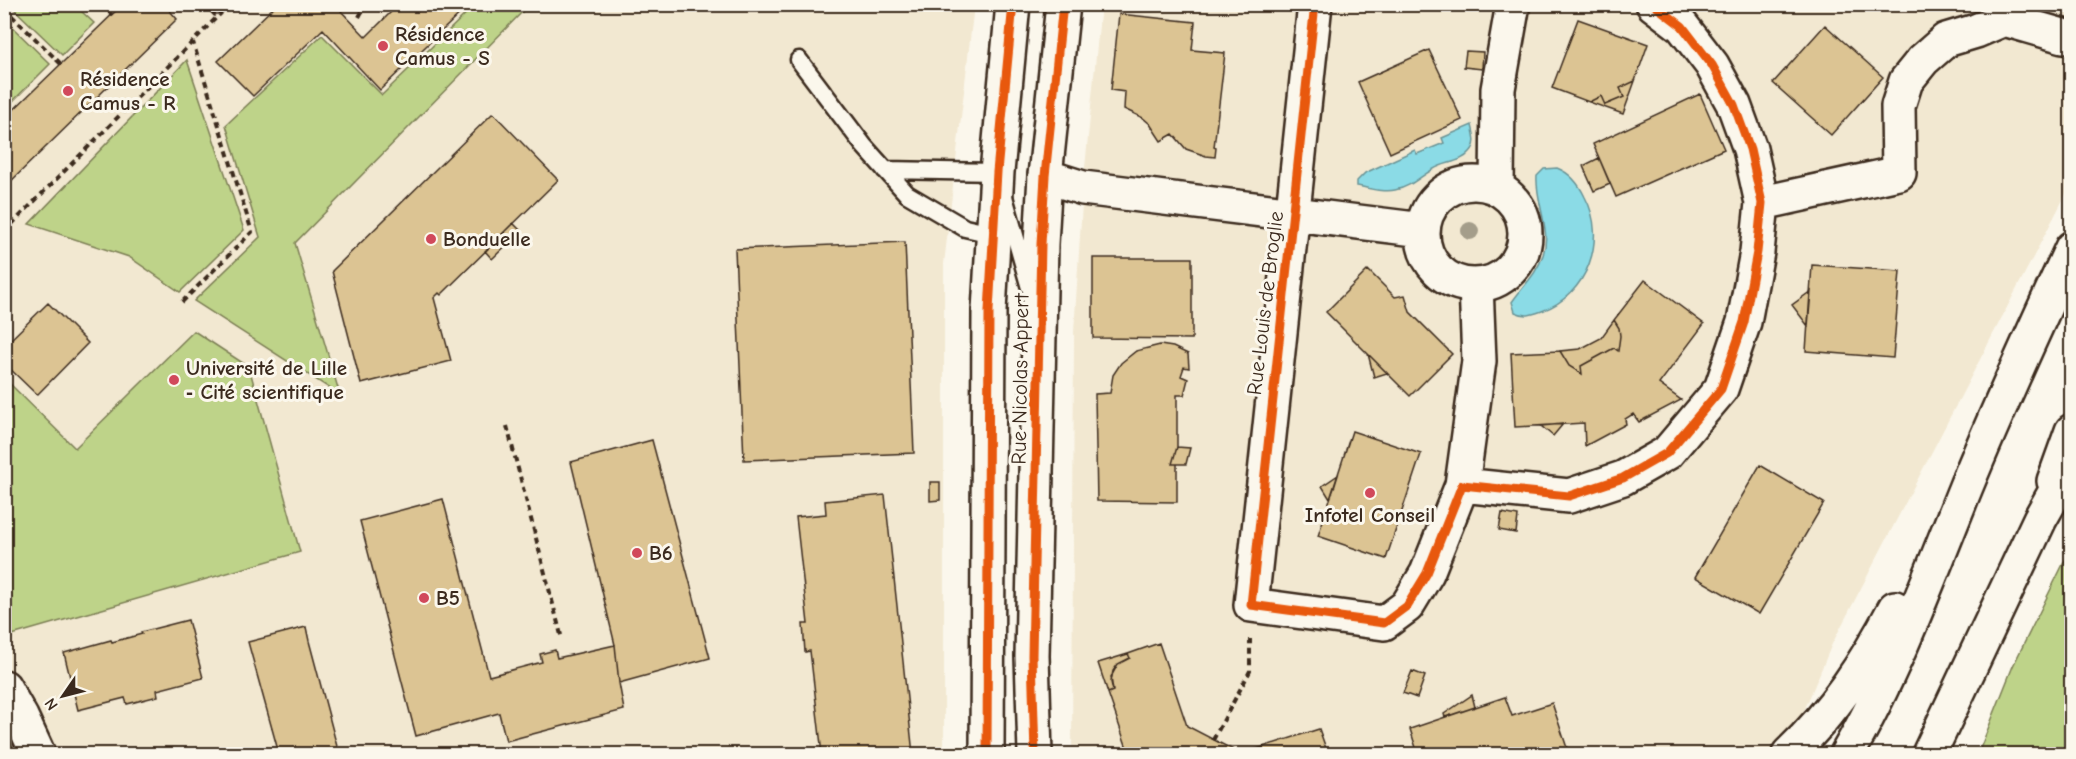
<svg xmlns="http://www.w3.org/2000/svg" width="2076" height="759" font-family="'Comic Neue',sans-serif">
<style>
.built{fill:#f2e8d1}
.green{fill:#bed389;stroke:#7c7e54;stroke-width:1.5}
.water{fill:#8bdbe6;stroke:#6b9496;stroke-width:1.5}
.building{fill:#dcc493;stroke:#3b2a1e;stroke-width:1.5}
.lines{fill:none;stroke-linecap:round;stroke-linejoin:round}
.lane-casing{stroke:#3b2a1e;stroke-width:21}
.street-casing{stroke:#3b2a1e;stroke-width:38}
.secondary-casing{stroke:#3b2a1e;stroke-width:38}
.highway-casing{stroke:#3b2a1e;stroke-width:38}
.path{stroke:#3b2a1e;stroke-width:4;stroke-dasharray:6 4.5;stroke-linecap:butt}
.lane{stroke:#fbf7ec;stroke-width:16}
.street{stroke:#fbf7ec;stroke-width:33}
.secondary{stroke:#fbf7ec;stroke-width:33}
.highway{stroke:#fbf7ec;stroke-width:33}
.cycleway-casing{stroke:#fbf7ec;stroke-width:13}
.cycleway{stroke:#e8590c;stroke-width:9}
.tree{fill:#a49d8a}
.poi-dot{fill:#d1495b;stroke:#fbf7ec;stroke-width:2}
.labels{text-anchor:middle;stroke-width:6;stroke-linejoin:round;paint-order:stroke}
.poi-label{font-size:21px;font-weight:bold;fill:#3b2a1e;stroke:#fbf7ec;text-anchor:start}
.street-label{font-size:21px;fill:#3b2a1e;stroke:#fbf7ec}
</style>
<rect width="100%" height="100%" fill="#fbf7ec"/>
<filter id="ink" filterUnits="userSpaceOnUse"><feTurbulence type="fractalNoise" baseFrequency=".0167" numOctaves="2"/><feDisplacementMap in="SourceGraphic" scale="12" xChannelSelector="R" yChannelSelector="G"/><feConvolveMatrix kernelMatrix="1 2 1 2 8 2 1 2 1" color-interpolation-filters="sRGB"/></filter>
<g filter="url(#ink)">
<path class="built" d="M 4,5 L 974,5 L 944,264 L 944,754 L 5,754 Z
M 1101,5 L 2071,5 L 2072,176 L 2067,192 L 1832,644 L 1786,754 L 1072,754 L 1074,332 L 1083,188 Z"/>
<path class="green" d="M 10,5 L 85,5 L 80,10 L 94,23 L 62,55 Z
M 475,5 L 529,5 L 295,243 L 340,395 L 194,301 L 260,237 L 226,125 L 322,35 L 382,95 Z
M 4,19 L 50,64 L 5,109 L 4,109 Z
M 187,60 L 244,230 L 180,292 L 129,257 L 29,224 Z
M 194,331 L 249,367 L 300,552 L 5,637 L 5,379 L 75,448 Z
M 2071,548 L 2071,754 L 1978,754 L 2013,666 Z"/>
<path class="water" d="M 1472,125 C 1474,135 1478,144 1470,152 C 1463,161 1450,162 1440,166 C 1424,172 1413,187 1395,190 C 1383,193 1369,188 1357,186 L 1357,181 L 1365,173 L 1415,150 L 1417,154 L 1444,143 L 1442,138 Z
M 1557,168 C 1570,173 1579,184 1585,197 C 1608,240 1587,295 1542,311 C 1531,315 1526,317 1515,312 L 1512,302 C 1523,286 1537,274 1543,255 C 1552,230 1535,202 1537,176 L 1544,169 Z"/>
<path class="building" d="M 123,4 L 164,4 L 177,19 L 4,188 L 4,119 Z
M 277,4 L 348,4 L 341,11 L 366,37 L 399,4 L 469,5 L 380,90 L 323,29 L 253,96 L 218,61 Z
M 1119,14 L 1195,22 L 1192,50 L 1225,53 L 1214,147 L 1216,148 L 1215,157 L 1206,156 L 1186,149 L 1173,134 L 1161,141 L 1150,124 L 1143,118 L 1124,109 L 1125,92 L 1111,90 Z
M 1578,19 L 1648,44 L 1635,81 L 1620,88 L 1624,97 L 1605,105 L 1601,96 L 1589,102 L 1552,88 Z
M 1825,25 L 1883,77 L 1831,135 L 1773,83 Z
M 1429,50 L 1462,120 L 1390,153 L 1358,82 Z
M 1466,51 L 1483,52 L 1482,69 L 1464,67 Z
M 1635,81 L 1623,114 L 1589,102 L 1601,96 L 1605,105 L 1624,97 L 1620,88 Z
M 1700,94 L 1724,149 L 1616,197 L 1593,144 Z
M 493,113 L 558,180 L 441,295 L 439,293 L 434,298 L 451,361 L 361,384 L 332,271 Z
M 1599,158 L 1610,184 L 1594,191 L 1583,166 Z
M 513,223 L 521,231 L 492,259 L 485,251 Z
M 905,242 L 914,453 L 744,460 L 735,249 Z
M 1093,258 L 1192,258 L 1192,339 L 1093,338 Z
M 1812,265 L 1900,271 L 1893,358 L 1806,351 Z
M 1368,270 L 1395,297 L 1405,295 L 1410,312 L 1452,354 L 1410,396 L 1326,312 Z
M 1645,280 L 1704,324 L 1659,384 L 1681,400 L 1639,422 L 1633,414 L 1625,419 L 1626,424 L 1585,446 L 1584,423 L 1515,427 L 1511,353 L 1560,351 L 1569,366 L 1582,374 L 1581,366 L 1614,348 L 1618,351 L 1620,336 L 1619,328 L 1614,320 Z
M 1811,291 L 1808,326 L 1792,305 Z
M 48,303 L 88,343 L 37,395 L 4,363 L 4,346 Z
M 1614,320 L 1619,328 L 1620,336 L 1618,351 L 1614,348 L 1581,366 L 1582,374 L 1569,366 L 1560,351 L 1580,349 L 1601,338 Z
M 1160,345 L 1173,347 L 1188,354 L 1189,368 L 1184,367 L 1181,376 L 1188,379 L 1184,395 L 1177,395 L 1177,447 L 1172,464 L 1177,464 L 1177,502 L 1097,501 L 1095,394 L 1110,393 L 1113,375 L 1121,363 L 1136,351 Z
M 1368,354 L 1387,373 L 1374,377 Z
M 1563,424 L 1553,436 L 1541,426 Z
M 1352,431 L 1421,454 L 1386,559 L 1318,536 Z
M 652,440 L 710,658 L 619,683 L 615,645 L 571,462 Z
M 1177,447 L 1190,448 L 1186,464 L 1172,464 Z
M 1760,465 L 1824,503 L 1759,614 L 1695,577 Z
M 1338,475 L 1334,488 L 1330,499 L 1322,486 Z
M 930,482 L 940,482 L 940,500 L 930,501 Z
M 885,495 L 913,754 L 822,754 L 810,651 L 805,652 L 803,624 L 808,624 L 796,517 L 826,514 L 825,501 Z
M 443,499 L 489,676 L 542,662 L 540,654 L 555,650 L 557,658 L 615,645 L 619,683 L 624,710 L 506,741 L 499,713 L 416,736 L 360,521 Z
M 1502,513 L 1518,516 L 1516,533 L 1499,530 Z
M 188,620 L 203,678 L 157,690 L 158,696 L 127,704 L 125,698 L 78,710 L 64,653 L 111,640 L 112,642 L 142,634 L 141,632 Z
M 306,627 L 309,641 L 339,754 L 279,754 L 248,642 Z
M 1159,643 L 1187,726 L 1241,754 L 1319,729 L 1328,754 L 1129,754 L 1108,693 L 1113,691 L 1111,677 L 1118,664 L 1130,658 L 1128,654 Z
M 1128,654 L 1130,658 L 1118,664 L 1113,671 L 1111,682 L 1113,691 L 1108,693 L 1098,663 Z
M 1412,671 L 1425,676 L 1417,698 L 1403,693 Z
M 1472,695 L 1475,707 L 1445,717 L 1444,714 Z
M 1505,697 L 1512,716 L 1552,703 L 1569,754 L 1418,754 L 1410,729 Z"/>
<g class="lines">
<g class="lane-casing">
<path id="lane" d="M 799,60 L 864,146 L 907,194 L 965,228 L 992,234
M 885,170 L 997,172 L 1030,288"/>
</g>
<g class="street-casing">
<path id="street" d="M 1315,4 L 1251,605 L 1384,623 L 1407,606 L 1427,573 L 1462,485 L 1569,496 L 1623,478 L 1667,453 L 1721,389 L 1744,322 L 1757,252 L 1762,203 L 1750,149 L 1734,105 L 1712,65 L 1682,26 L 1653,4
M 1045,176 L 1083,188 L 1423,230
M1423 234a51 51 0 1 1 102 0a51 51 0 1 1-102 0Z
M 1497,188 L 1498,89 L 1513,4
M 1762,203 L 1899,173 L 1898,106 L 1906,81 L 1923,60 L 1946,40 L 1976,31 L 2004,19 L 2063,36
M 1462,485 L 1479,361 L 1476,285
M 4,687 L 21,717 L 38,754"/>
</g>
<g class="secondary-casing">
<path id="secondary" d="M 987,754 L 989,311 L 997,172 L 1013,4
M 1035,754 L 1032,656 L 1041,244 L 1045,176 L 1063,4"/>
</g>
<g class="highway-casing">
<path id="highway" d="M 2054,481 L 2072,431
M 1789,754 C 1834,711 1866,663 1895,608
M 1847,754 C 1895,671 1929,578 1965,489 C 1998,408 2035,328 2072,248
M 1929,754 L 2040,519 L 2072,462"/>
</g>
<path class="path" d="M 102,4 L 112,15
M 204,4 L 217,17
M 4,8 L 61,64
M 359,17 L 366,4
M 4,232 L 230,4
M 182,302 L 252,232 L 193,42
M 507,426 L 562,639
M 1213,740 L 1250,671 L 1250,639"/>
<use href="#lane" class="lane"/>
<use href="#street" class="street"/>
<use href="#secondary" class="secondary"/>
<use href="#highway" class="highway"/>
<g class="cycleway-casing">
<path id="cycleway" d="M 1315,4 L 1251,605 L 1384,623 L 1407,606 L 1427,573 L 1462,485 L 1569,496 L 1623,478 L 1667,453 L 1721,389 L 1744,322 L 1757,252 L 1762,203 L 1750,149 L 1734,105 L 1712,65 L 1682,26 L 1653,4
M 987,754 L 989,311 L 997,172 L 1013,4
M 1035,754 L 1032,656 L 1041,244 L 1045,176 L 1063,4"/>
</g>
<use href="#cycleway" class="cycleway"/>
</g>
<circle class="tree" cx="1470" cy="231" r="9"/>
</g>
<g class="poi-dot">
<circle cx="383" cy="46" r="6"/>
<circle cx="68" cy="91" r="6"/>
<circle cx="431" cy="239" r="6"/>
<circle cx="174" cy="380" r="6"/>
<circle cx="1370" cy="493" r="6"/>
<circle cx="637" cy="553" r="6"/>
<circle cx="424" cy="598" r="6"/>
</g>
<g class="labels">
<g class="poi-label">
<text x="395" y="41">Résidence<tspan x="395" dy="24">Camus - S</tspan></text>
<text x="80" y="86">Résidence<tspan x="80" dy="24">Camus - R</tspan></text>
<text x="443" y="246">Bonduelle</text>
<text x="186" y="375">Université de Lille<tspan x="186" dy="24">‐ Cité scientifique</tspan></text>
<text x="1370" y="522" text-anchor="middle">Infotel Conseil</text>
<text x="649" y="560">B6</text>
<text x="436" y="605">B5</text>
</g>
<g class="street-label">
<text transform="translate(1265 303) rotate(-83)" y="7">Rue Louis de Broglie</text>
<text transform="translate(1020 379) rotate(-89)" y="7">Rue Nicolas Appert</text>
</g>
</g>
<rect width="2076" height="759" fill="none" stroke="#fbf7ec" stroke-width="24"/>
<rect x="12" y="12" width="2052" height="735" fill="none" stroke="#3b2a1e" stroke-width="2" filter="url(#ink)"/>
<g transform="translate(63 696) rotate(235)" stroke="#fbf7ec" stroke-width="4.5" paint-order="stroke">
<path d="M0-4.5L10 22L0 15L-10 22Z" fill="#3b2a1e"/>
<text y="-9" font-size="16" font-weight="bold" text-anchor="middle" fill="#3b2a1e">N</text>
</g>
</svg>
